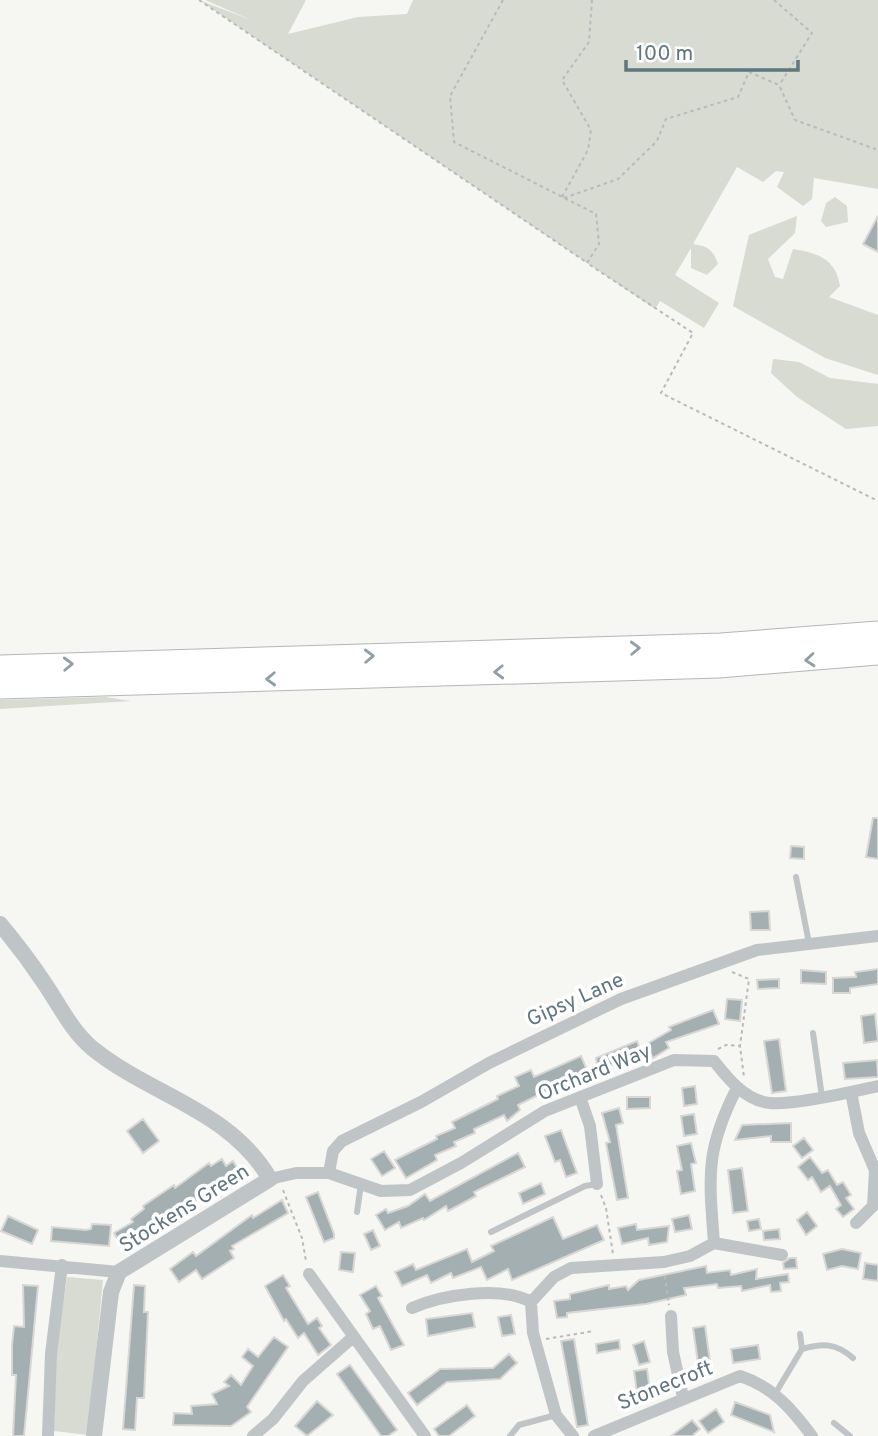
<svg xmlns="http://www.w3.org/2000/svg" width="878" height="1436" font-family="Overpass,sans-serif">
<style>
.green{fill:#d7dbd2}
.building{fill:#a4afb2;stroke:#d8d7d5;stroke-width:2}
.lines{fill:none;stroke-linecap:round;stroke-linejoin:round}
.motorway-casing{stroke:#b2b7b9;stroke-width:25}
.path{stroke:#b7bbbd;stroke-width:2;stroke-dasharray:3.5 3.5;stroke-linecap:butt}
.service{stroke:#bfc4c7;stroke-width:6}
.minor{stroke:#bfc4c7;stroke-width:12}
.tertiary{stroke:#bfc4c7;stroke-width:16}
.motorway{stroke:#fff;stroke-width:23}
.oneway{stroke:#909fa5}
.labels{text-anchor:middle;stroke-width:7;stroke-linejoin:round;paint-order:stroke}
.street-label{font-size:21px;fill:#61767e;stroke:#fff}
</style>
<rect width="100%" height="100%" fill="#f6f6f3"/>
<path class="green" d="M 199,0 L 251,20 L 205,0 L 306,0 L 288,34 L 358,17 L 407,14 L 413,0 L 878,0 L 878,189 L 814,178 L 812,199 L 803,206 L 777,187 L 784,172 L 776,171 L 763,182 L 737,167 L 693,244 C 707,246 713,249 718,264 L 707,275 L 691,268 L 691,248 L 675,275 L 719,303 L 704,328 L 660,301 L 655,309 Z
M 835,197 L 847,206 L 848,222 L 826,227 L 821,221 L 826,203 Z
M 797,216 L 795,233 L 768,259 L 775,277 L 783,279 L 793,249 C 818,253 836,259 840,286 L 829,297 L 878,315 L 878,375 L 825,358 L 733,306 L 749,235 Z
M 773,359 L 799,362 L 830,378 L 878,384 L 878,426 L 846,429 L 797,397 L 771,373 Z
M 105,697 L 131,701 L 0,709 L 0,700 Z
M 67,1277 L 103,1280 L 88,1435 L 54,1431 L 56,1350 Z"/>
<path class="building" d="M 878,216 L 878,252 L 863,244 Z
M 873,818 L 878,818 L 878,859 L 866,857 Z
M 791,846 L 804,847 L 804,859 L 790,858 Z
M 769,911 L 770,930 L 751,930 L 750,912 Z
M 878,969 L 878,984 L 850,988 L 850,993 L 833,993 L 833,978 L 856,977 L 855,972 Z
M 801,970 L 826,972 L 826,984 L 801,983 Z
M 779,979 L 779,988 L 758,989 L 757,980 Z
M 727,999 L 742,1000 L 740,1021 L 725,1019 Z
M 713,1010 L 719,1024 L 666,1042 L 669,1048 L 653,1058 L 645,1045 L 671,1030 L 669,1027 Z
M 875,1014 L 878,1041 L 864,1043 L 861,1016 Z
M 779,1039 L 786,1091 L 772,1093 L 764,1041 Z
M 637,1041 L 642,1054 L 598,1070 L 596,1058 Z
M 581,1056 L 587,1070 L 567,1079 L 571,1087 L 553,1095 L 550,1089 L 518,1105 L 520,1110 L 507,1121 L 504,1115 L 474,1129 L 475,1133 L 454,1142 L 456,1146 L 435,1155 L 437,1160 L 406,1178 L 395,1160 L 437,1139 L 436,1136 L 455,1128 L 452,1122 L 498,1099 L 497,1096 L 519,1086 L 515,1077 L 531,1070 L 534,1077 Z
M 877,1060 L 878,1077 L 845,1079 L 843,1063 Z
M 695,1086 L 697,1104 L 684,1106 L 682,1088 Z
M 627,1097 L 650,1097 L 650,1108 L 627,1109 Z
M 619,1108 L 623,1123 L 616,1125 L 628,1198 L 617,1200 L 606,1143 L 610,1142 L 602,1113 Z
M 694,1114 L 697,1134 L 684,1136 L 681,1116 Z
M 143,1119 L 159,1141 L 143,1153 L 127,1131 Z
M 791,1123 L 791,1142 L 771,1142 L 771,1136 L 735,1140 L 742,1125 Z
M 561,1130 L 577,1173 L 566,1177 L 560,1160 L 555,1162 L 545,1136 Z
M 804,1138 L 813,1150 L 802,1158 L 793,1146 Z
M 691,1143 L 696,1163 L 691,1164 L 695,1191 L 681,1194 L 677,1171 L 682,1170 L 677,1146 Z
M 384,1151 L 395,1168 L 382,1176 L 371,1159 Z
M 518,1153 L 525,1167 L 474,1192 L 476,1196 L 448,1211 L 446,1206 L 424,1220 L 423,1218 L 401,1228 L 399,1222 L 385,1230 L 376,1215 L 386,1209 L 388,1213 L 408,1206 L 425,1194 L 430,1201 Z
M 810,1157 L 822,1173 L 828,1170 L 837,1185 L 843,1182 L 851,1195 L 846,1198 L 854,1209 L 843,1217 L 836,1209 L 841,1205 L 830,1186 L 821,1192 L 812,1177 L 808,1180 L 798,1167 Z
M 222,1159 L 226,1166 L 233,1161 L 238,1169 L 180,1213 L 123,1248 L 114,1233 L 133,1222 L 131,1219 L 144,1209 L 143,1206 L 174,1185 L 175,1188 L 209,1163 L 211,1166 Z
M 742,1168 L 748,1211 L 733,1213 L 728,1170 Z
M 541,1183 L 545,1194 L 523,1204 L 519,1193 Z
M 318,1192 L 334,1234 L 334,1238 L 324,1242 L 306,1197 Z
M 282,1200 L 288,1213 L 232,1246 L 234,1249 L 230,1251 L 234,1258 L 202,1279 L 196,1270 L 179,1282 L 170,1269 L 193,1252 L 196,1256 L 252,1215 L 253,1218 Z
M 807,1212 L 817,1226 L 806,1235 L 797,1220 Z
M 689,1215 L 692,1229 L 675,1232 L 672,1219 Z
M 8,1216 L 38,1230 L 32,1244 L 1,1231 Z
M 553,1217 L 563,1239 L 597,1225 L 604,1240 L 512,1280 L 508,1269 L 487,1280 L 481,1267 L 453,1278 L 451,1273 L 431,1283 L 427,1275 L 402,1286 L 395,1272 L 413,1264 L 416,1270 L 467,1249 L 472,1262 L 494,1251 L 491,1246 Z
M 759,1219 L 761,1229 L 749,1231 L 747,1221 Z
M 92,1224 L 111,1225 L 109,1246 L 51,1241 L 52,1227 L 86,1230 L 91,1229 Z
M 636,1224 L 637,1230 L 669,1226 L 667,1242 L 649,1245 L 648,1238 L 622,1244 L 618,1228 Z
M 779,1229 L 780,1239 L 764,1240 L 763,1231 Z
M 373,1230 L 380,1246 L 371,1250 L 364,1234 Z
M 842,1249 L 861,1253 L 858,1269 L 842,1266 L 827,1270 L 823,1254 Z
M 341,1252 L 355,1253 L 353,1272 L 339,1270 Z
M 790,1258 L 796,1258 L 797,1268 L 784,1269 L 783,1263 Z
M 865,1263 L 878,1265 L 878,1281 L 863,1279 Z
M 706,1266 L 707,1273 L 730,1270 L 731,1275 L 757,1269 L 756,1279 L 788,1274 L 789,1282 L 780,1283 L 781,1291 L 771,1292 L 770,1285 L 742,1291 L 741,1286 L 718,1288 L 717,1284 L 684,1288 L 686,1295 L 646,1304 L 567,1313 L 567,1317 L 557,1318 L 554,1301 L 570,1299 L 570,1294 L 609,1285 L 609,1289 L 626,1286 L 628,1290 L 639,1280 Z
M 283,1275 L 290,1286 L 286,1288 L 308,1324 L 317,1318 L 322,1326 L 319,1328 L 331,1345 L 318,1355 L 304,1333 L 298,1338 L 286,1319 L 284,1321 L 265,1286 Z
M 23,1285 L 38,1286 L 24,1436 L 13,1436 L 16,1375 L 12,1375 L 12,1345 L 14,1326 L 24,1327 Z
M 134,1285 L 145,1286 L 144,1312 L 148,1312 L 144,1398 L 137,1398 L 135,1430 L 123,1429 Z
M 376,1286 L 382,1296 L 378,1298 L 404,1345 L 391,1350 L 380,1326 L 373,1329 L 366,1314 L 370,1311 L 360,1295 Z
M 472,1313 L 475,1327 L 428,1336 L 426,1319 Z
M 511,1315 L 515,1334 L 502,1336 L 498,1317 Z
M 705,1326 L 711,1368 L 699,1370 L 693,1328 Z
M 274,1337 L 288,1347 L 247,1407 L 251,1412 L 231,1426 L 173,1425 L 174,1413 L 192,1414 L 191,1406 L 217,1404 L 212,1394 L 229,1386 L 224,1382 L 231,1375 L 241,1385 L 253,1366 L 242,1357 L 248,1349 L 258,1357 Z
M 574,1339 L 588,1425 L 577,1427 L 561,1341 Z
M 619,1340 L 620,1349 L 597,1353 L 596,1344 Z
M 644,1341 L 650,1362 L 639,1365 L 633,1345 Z
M 758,1345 L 760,1359 L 733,1363 L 731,1349 Z
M 509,1354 L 517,1363 L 500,1379 L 447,1382 L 417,1405 L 408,1393 L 440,1369 L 493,1368 Z
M 350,1365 L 397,1430 L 388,1436 L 381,1436 L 337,1374 Z
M 647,1369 L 651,1398 L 638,1400 L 634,1371 Z
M 317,1401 L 333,1415 L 307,1436 L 295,1426 Z
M 735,1402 L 770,1415 L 774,1432 L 731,1415 Z
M 467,1405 L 475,1416 L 449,1436 L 439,1436 L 434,1429 Z
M 716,1409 L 724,1422 L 708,1433 L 699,1421 Z
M 692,1420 L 700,1429 L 692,1436 L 671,1436 Z"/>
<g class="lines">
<g class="motorway-casing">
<path id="motorway" d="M 0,667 L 721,645 L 878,633
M 0,687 L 719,666 L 878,653"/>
</g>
<path class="path" d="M 199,0 L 586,262
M 503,0 L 450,96 L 454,142 L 596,214 L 599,244 L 587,263 L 693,333 L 661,393 L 878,501
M 774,0 L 812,33 L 780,84
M 562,197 L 588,150 L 591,130 L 562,80 L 589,42 L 592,0
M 564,198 L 618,179 L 657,141 L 666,119 L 738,97 L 749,72 L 779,85 L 795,120 L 878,150
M 732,972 L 749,979 L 740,1046
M 718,1049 L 726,1045 L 740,1046 L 744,1077
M 283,1190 L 302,1238 L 306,1261
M 601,1195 L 606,1208 L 613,1254
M 665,1276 L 669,1305
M 546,1339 L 594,1331"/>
<path class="service" d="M 796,877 L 809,943
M 813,1033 L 822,1097
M 357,1212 L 361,1184
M 491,1232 L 585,1186 L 597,1184
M 800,1334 L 802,1349
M 775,1394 L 802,1349 C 823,1343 836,1343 853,1358
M 834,1423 L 850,1436
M 510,1436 L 519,1425 L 556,1415"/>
<path class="minor" d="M 851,1092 L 859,1133 L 875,1170 L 873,1206 L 856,1223
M 580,1097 L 590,1126 L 597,1184
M 329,1173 L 333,1151 L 342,1141 L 421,1102 L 489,1063 L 621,999 L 757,950 L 878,936
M 270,1179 L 296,1173 L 329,1173 L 381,1191 L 410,1190 L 461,1163 L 545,1111 L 674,1060 L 714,1061 C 727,1077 742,1097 764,1102 C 784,1108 855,1091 878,1086
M 714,1243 L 782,1255
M 0,1261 L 119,1272
M 309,1274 L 425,1436
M 531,1302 L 554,1277 L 571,1268 L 664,1262 L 690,1256 L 714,1243 C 709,1176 705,1150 737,1088
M 531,1302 L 533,1333 L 556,1415 L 573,1436
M 412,1308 C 442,1295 501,1285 531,1302
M 671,1316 L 673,1352 L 683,1397
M 48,1436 L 51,1354 L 62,1265
M 253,1436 L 273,1419 L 303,1381 L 352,1338
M 594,1436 L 740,1376 C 773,1387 791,1408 812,1436"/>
<path class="tertiary" d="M 0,924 C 16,943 31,963 45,984 C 60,1006 71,1030 92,1048 C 151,1096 229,1109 270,1179 L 119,1272 L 111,1292 L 94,1436"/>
<use href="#motorway" class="motorway"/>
</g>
<defs><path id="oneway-chevron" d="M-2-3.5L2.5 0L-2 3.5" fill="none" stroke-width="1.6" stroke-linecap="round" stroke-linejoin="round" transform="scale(1.75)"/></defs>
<g class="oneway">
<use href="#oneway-chevron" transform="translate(635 648) rotate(-2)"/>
<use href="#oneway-chevron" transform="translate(369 656) rotate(-2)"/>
<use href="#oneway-chevron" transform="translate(810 660) rotate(175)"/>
<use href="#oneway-chevron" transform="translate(68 664) rotate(-2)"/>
<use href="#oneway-chevron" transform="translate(499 672) rotate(178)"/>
<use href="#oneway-chevron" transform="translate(271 679) rotate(178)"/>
</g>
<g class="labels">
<g class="street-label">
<text transform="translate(575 999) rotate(-24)" y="7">Gipsy Lane</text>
<text transform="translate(594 1072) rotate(-22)" y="7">Orchard Way</text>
<text transform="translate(184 1208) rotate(-32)" y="7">Stockens Green</text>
<text transform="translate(665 1385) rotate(-22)" y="7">Stonecroft</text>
</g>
</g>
<path d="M626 60v10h172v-10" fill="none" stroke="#61767e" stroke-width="3.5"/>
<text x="636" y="60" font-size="21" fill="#61767e" stroke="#ffffff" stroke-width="5" paint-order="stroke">100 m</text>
</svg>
